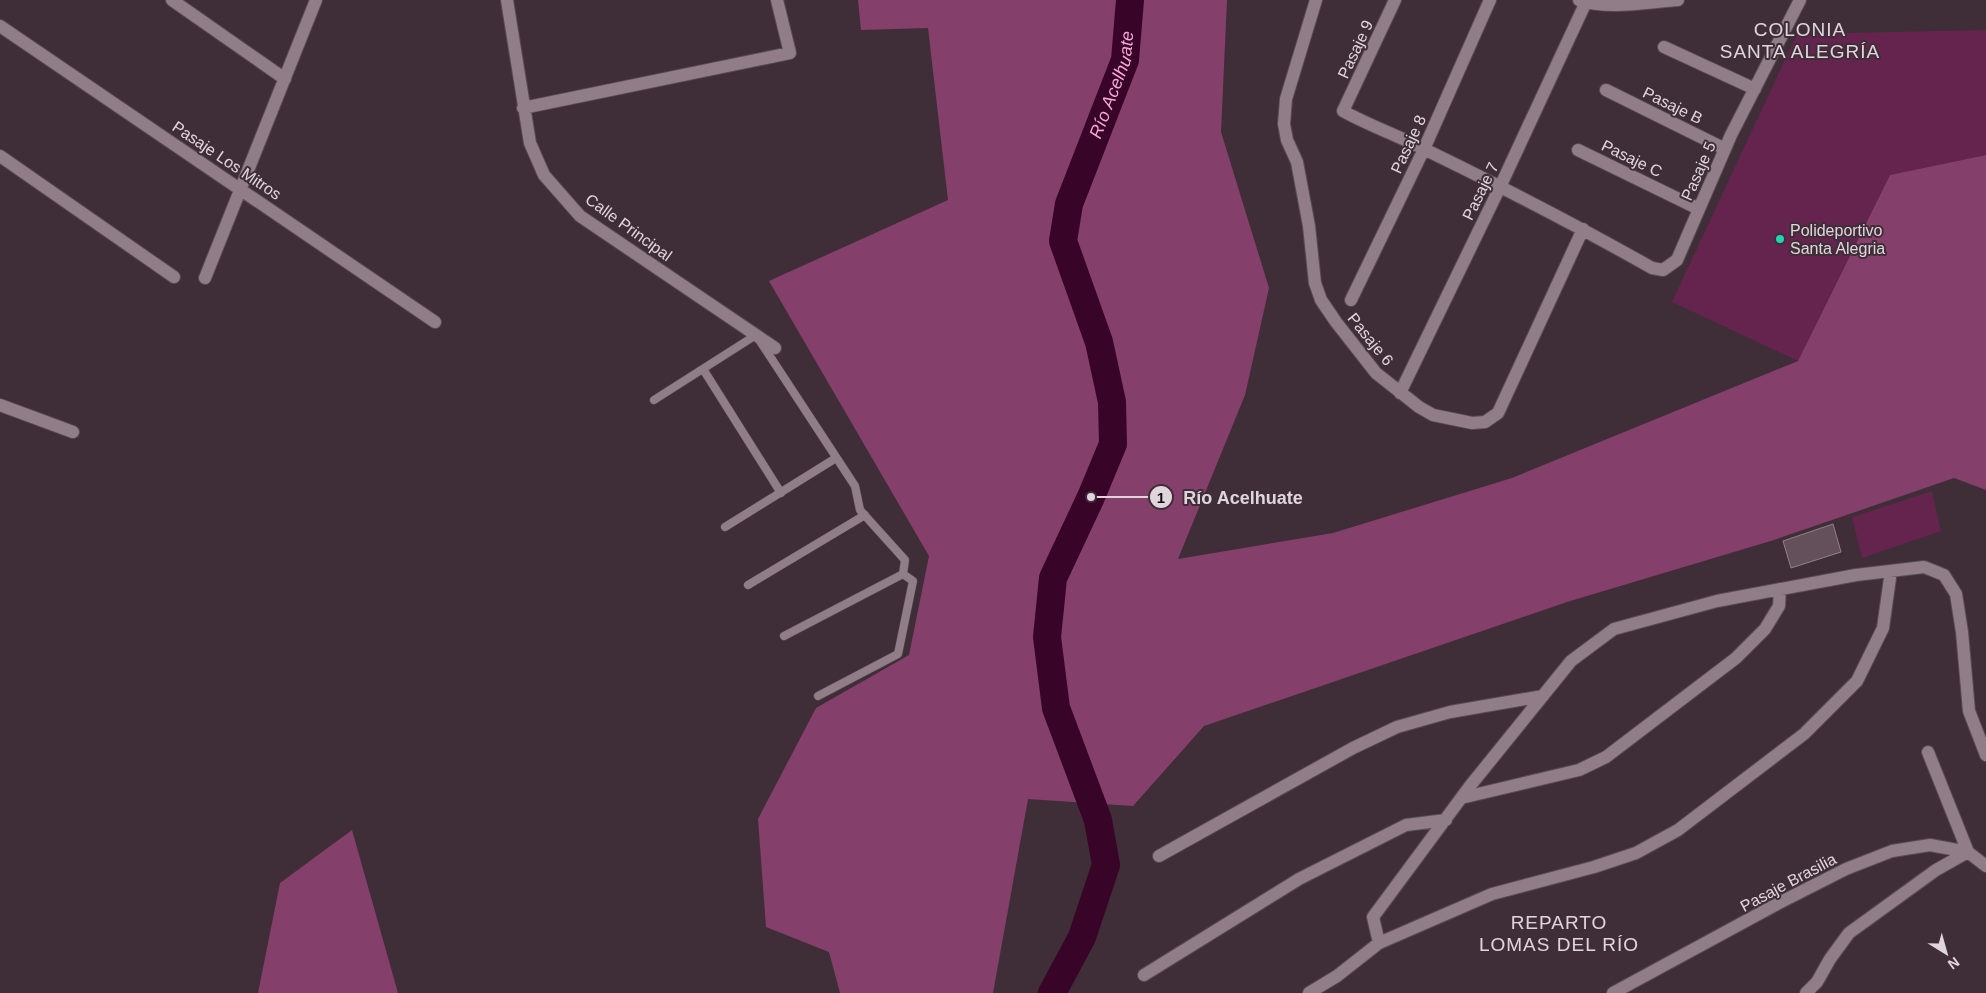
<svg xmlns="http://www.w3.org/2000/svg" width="1986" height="993" font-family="Helvetica,sans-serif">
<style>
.green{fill:#64244e}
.forest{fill:#853f6b}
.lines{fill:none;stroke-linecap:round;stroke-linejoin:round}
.river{stroke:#380529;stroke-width:28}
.building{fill:#63505a;stroke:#937f8a}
.lane-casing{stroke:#594b54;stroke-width:9}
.street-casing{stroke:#594b54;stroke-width:14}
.lane{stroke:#917d88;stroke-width:8}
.street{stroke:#917d88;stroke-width:12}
.poi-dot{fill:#20d5b0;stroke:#3f2e38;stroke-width:2}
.labels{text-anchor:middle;stroke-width:4;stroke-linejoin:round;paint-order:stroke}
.street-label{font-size:16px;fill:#e0d5db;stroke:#3f2e38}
.poi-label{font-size:16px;fill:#e0d5db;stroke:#3f2e38;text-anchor:start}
.water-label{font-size:18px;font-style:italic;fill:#f8a6d7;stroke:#3f2e38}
.quarter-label{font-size:19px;letter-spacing:1px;fill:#e0d5db;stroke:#3f2e38}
.leader{fill:none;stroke:#e0d5db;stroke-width:2}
.callout-dot{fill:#e0d5db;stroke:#3f2e38;stroke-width:2}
.mark-label{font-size:15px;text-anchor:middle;font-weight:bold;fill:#111}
.callout-label{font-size:18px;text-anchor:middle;font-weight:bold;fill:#e0d5db;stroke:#3f2e38;stroke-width:4;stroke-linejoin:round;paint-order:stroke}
</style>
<rect width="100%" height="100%" fill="#3f2e38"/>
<path class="green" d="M 1986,30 L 1986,155 L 1890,175 L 1798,361 L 1672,302 L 1797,34 Z
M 1932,491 L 1941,531 L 1862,558 L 1852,517 Z"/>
<path class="forest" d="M 858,0 L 1227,0 L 1221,132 L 1269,288 L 1245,395 L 1178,559 L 1333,533 L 1512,478 L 1798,361 L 1890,175 L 1986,155 L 1986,490 L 1954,478 L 1774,540 L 1567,602 L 1204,726 L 1133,806 L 1028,799 L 993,993 L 840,993 L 829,952 L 766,927 L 758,819 L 816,708 L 909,655 L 929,556 L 769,281 L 948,200 L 928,28 L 861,30 Z
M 352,830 L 398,993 L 258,993 L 280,883 Z"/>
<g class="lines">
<path class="river" id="s1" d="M 1052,993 L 1082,937 L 1106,865 L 1098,820 L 1056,708 L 1047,637 L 1053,578 L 1091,497 L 1113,444 L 1112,402 L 1099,342 L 1063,241 L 1069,204 L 1125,60 L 1130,0"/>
</g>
<path class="building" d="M 1833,524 L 1841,552 L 1791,568 L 1783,541 Z"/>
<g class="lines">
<g class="lane-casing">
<path id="lane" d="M 703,369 L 781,493
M 654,400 L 756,335 L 855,486 L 860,510 L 905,560 L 903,574 L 784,636
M 725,527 L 836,458
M 748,585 L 865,515
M 818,696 L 898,654 L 913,581 L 903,574"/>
</g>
<g class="street-casing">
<path id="street" d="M 172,0 L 285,79
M 507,0 L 530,143 L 544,175 L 580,216 L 775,348
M 1316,0 L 1286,99 L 1284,124 L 1287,140 L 1297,162 L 1309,226 L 1315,283 L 1321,300 L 1336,322 L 1376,373 L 1419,407 L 1433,415 L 1472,423 L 1485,422 L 1498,413 L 1583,229
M 1395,0 L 1343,111 C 1370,126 1399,136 1426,150 C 1502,187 1578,226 1652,268 L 1663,270 L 1677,260 L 1731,135 L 1800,0
M 1579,0 C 1607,10 1648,2 1678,0
M 0,26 L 435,322
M 1664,47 L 1755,89
M 1606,90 L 1725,149
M 523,108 L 790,53 L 777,0
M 1578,150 L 1699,209
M 0,156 L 174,277
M 205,278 L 316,0
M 1351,300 L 1424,149 L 1490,0
M 1400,393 L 1500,187 L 1586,2
M 0,405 L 73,432
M 1461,798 L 1579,770 L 1606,757 L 1736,658 L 1765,629 L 1779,606 L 1780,589
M 1159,856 L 1353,748 L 1397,727 L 1450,712 L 1543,696
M 1379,943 L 1373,917 L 1470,786 L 1571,661 L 1614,629 L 1717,601 L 1856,575 L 1924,567 L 1944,575 L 1956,594 L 1962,632 L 1969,711 L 1986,755
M 1144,975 L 1299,879 L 1406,825 L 1446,820
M 1309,993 L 1337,976 L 1379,943 L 1492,894 L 1594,867 L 1636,853 L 1678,830 L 1804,734 L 1857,681 L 1883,628 L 1891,571
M 1613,993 L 1779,903 L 1846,869 L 1892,851 L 1930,845 L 1968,852 L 1986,866
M 1806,993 L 1817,982 L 1830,959 L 1849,933 L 1936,870 L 1968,852 L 1928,752"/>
</g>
<use href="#lane" class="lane"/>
<use href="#street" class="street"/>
</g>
<circle class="poi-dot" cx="1780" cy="239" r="5"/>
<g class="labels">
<g class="street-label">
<text transform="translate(1355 49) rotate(-65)" y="6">Pasaje 9</text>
<text transform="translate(1673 105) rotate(26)" y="6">Pasaje B</text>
<text transform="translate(1408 144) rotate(-65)" y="6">Pasaje 8</text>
<text transform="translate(1632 158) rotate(26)" y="6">Pasaje C</text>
<text transform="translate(227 160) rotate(34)" y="6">Pasaje Los Mitros</text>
<text transform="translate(1698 171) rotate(-66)" y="6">Pasaje 5</text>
<text transform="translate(1480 191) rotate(-64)" y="6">Pasaje 7</text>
<text transform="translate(629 227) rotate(36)" y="6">Calle Principal</text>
<text transform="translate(1371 339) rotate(51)" y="6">Pasaje 6</text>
<text transform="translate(1788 882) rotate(-28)" y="6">Pasaje Brasilia</text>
</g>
<g class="poi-label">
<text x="1790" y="236">Polideportivo<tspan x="1790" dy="18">Santa Alegria</tspan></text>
</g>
<g class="water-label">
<text dy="6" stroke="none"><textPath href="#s1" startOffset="958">Río Acelhuate</textPath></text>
</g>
<g class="quarter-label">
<text x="1800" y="36">COLONIA<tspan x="1800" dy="22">SANTA ALEGRÍA</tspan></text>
<text x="1559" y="929">REPARTO<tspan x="1559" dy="22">LOMAS DEL RÍO</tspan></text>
</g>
</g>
<path class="leader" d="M1091 497L1161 497"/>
<g class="callout-dot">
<circle cx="1091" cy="497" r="5"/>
<circle cx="1161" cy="497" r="12"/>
</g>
<g class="mark-label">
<text x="1161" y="503">1</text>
</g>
<g class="callout-label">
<text x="1243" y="504">Río Acelhuate</text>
</g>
<g transform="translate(1946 953) rotate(143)" stroke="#3f2e38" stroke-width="4" paint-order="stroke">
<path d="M0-4L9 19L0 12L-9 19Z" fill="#e0d5db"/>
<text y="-8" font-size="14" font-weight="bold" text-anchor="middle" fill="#e0d5db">N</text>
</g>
</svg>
